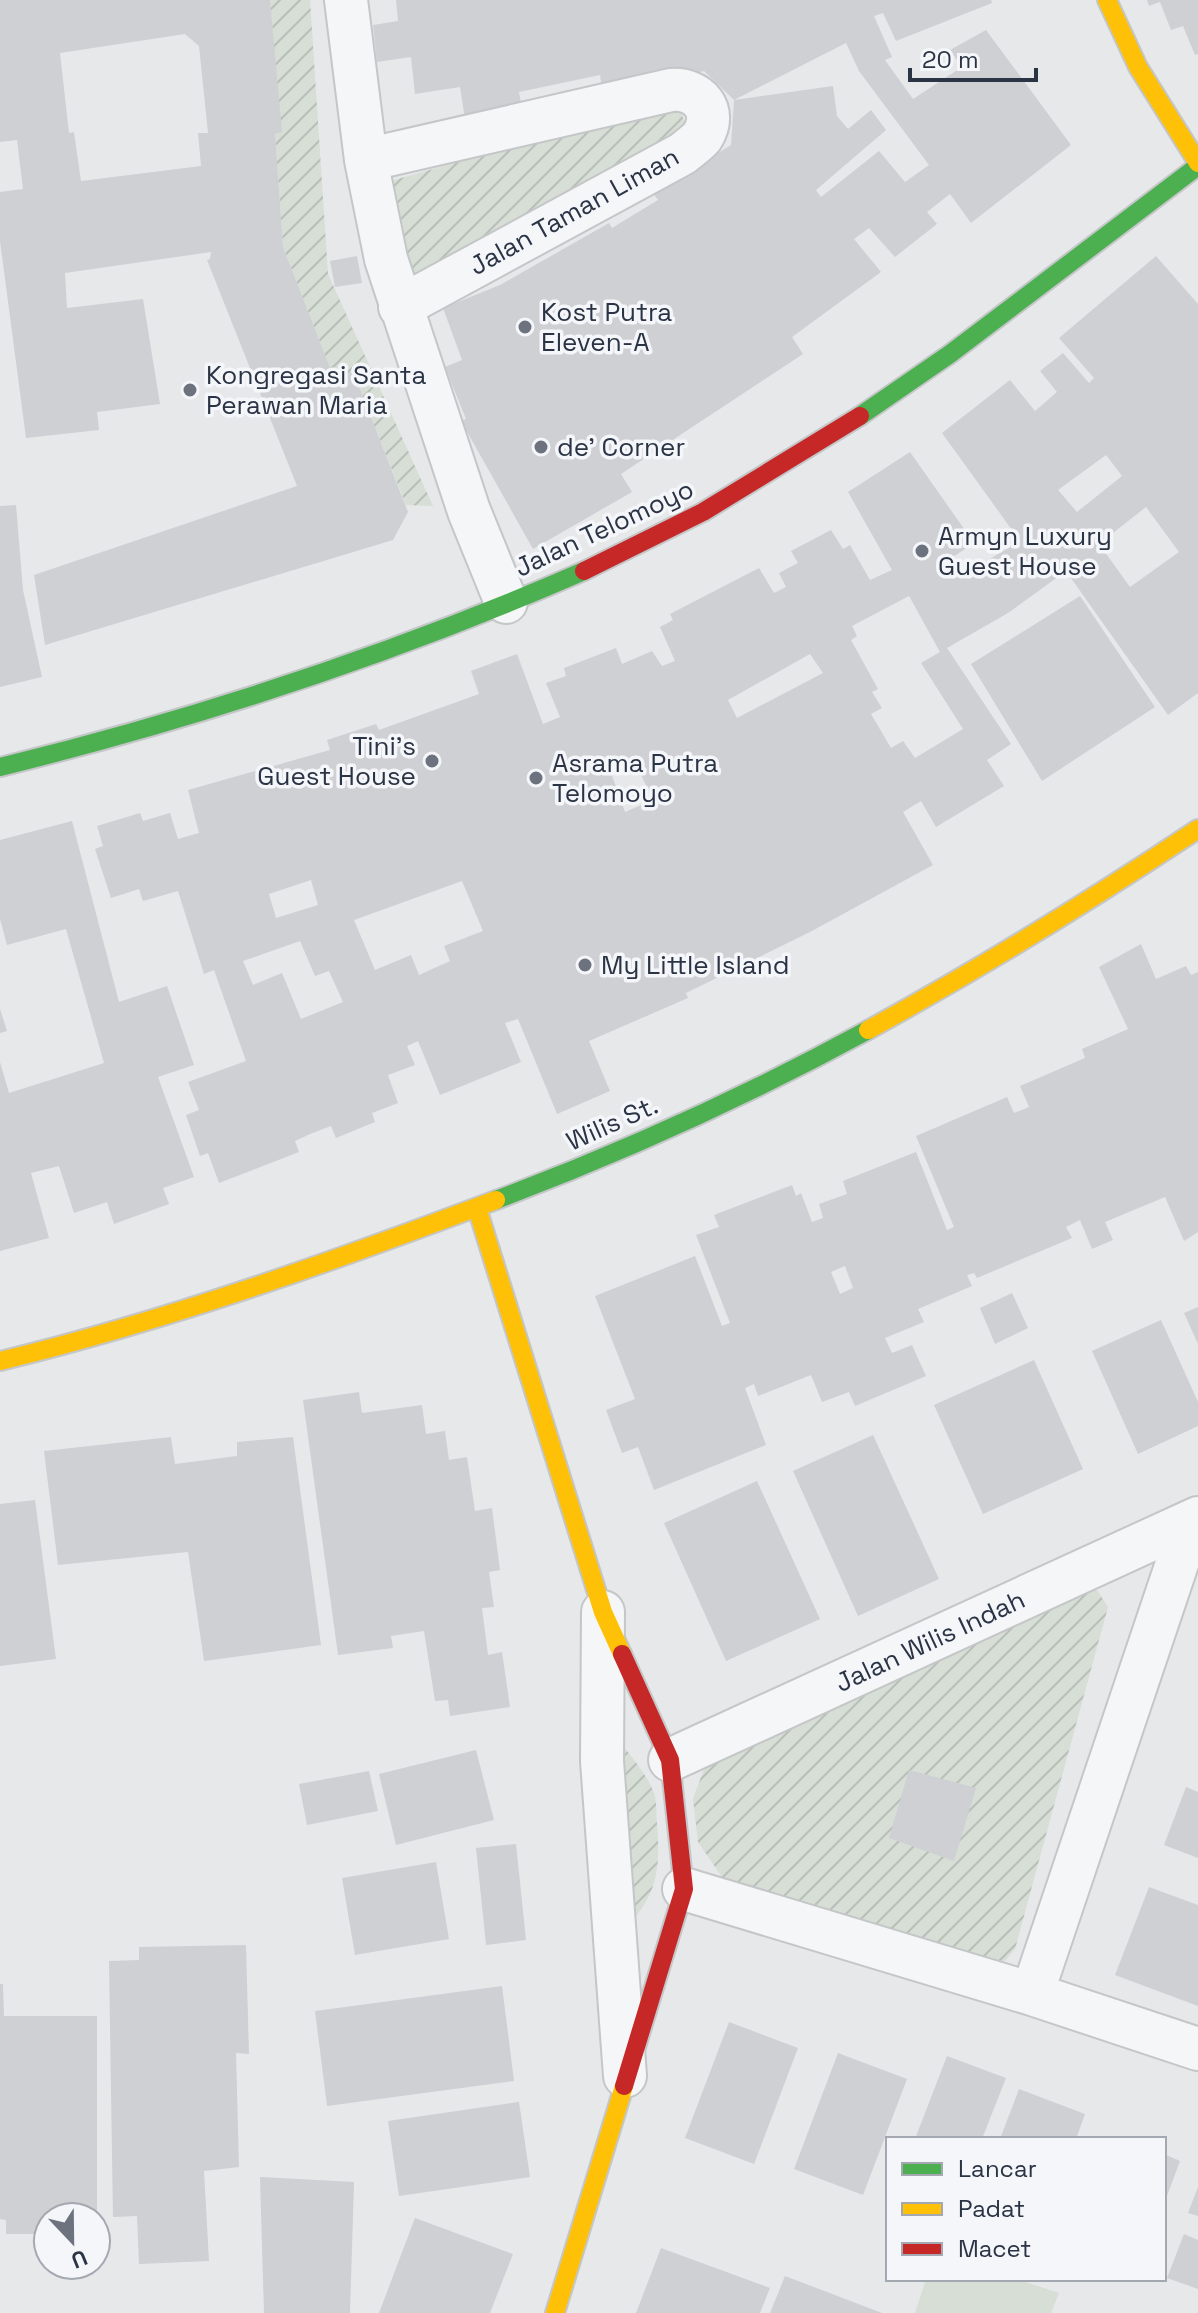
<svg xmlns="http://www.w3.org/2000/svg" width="1198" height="2313" font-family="'Space Grotesk',sans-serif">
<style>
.grass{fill:#d6ded6}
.garden{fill:url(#garden-furrows)}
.building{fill:#ced0d3;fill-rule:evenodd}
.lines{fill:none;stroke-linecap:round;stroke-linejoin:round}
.street-casing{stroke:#c4c6c8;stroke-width:46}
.fast-casing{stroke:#c4c6c8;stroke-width:22}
.slow-casing{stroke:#c4c6c8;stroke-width:22}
.jam-casing{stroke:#c4c6c8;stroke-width:22}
.street{stroke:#f5f6f7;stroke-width:42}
.fast{stroke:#4caf50;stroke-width:18}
.slow{stroke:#ffc107;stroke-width:18}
.jam{stroke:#c62828;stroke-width:18}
.poi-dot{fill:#6c737f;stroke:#f4f6f9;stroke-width:3}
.labels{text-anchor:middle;stroke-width:7;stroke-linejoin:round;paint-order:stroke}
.street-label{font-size:26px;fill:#2b3445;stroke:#f4f6f9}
.poi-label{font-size:26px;fill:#2b3445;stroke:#f4f6f9;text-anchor:start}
</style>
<defs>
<pattern id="garden-furrows" width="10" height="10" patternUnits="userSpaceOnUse" patternTransform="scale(2)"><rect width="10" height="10" fill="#d6ded6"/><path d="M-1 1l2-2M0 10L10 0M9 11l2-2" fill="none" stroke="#b8bfb9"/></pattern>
</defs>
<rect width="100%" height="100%" fill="#e6e8ea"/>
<path class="grass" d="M 926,2279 L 1016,2279 L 1059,2293 L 1051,2313 L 915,2313 Z"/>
<path class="garden" d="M 270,0 L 310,0 L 328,274 L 433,506 L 406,505 L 353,372 L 334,378 L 283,247 L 275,134 L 281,132 Z
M 666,103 L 678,106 L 687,127 L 417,276 L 410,271 L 389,186 L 394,180 Z
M 1095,1587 L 1108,1607 L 1015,1949 L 1005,1961 L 987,1963 L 724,1880 L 698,1842 L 693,1799 L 705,1766 Z
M 623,1746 C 635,1761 647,1775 654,1793 C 657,1802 656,1814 657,1824 C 660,1864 659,1892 630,1923 Z"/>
<path class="building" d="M 0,0 L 270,0 L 282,132 L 275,134 L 283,247 L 334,378 L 353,371 L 408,512 L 393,540 L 45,645 L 34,575 L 297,486 L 207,260 L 210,259 L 211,252 L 65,273 L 67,308 L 143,299 L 160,404 L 97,412 L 99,430 L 26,438 L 0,241 L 0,192 L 23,189 L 17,140 L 0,142 ZM 185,34 L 199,46 L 208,133 L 198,133 L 201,166 L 81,181 L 74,132 L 69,133 L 60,53 Z
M 396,0 L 991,0 L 992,3 L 896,41 L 883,13 L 874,16 L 892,57 L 885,60 L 913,99 L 962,67 L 950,50 L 986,30 L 1071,145 L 971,223 L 950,194 L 927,212 L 937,224 L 895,257 L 869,228 L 854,239 L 881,272 L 792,337 L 803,354 L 621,474 L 632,492 L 533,549 L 461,421 L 466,419 L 445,367 L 462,360 L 443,308 L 500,285 L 609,223 L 612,228 L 658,200 L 653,193 L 731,145 L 734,100 L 833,86 L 837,116 L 848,129 L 871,110 L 886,130 L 816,190 L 821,197 L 879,151 L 905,182 L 929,165 L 859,71 L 846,43 L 734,100 L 704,71 L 603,97 L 600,75 L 519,92 L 522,108 L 465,119 L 460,87 L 415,94 L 411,57 L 377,62 L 373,25 L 398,21 Z
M 1147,0 L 1198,0 L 1198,54 L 1195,55 L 1183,26 L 1171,30 L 1160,2 L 1149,6 Z
M 357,256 L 362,283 L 335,287 L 330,261 Z
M 1156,256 L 1198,304 L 1198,693 L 1168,715 L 1066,571 L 1008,613 L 947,648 L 1011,744 L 987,760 L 1004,786 L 936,827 L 921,801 L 903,812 L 933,865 L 810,932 L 686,993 L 688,998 L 589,1041 L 610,1091 L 557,1114 L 518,1019 L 505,1023 L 521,1062 L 440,1095 L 418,1041 L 407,1046 L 415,1065 L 388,1075 L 398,1103 L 372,1113 L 375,1122 L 336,1138 L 331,1126 L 310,1134 L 295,1141 L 299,1152 L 219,1183 L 208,1153 L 200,1156 L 186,1115 L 199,1110 L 188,1082 L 246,1061 L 214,970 L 204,974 L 178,891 L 143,901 L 139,889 L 111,898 L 95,849 L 103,846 L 97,826 L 140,813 L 143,821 L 170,813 L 178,839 L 199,833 L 188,790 L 330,750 L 327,740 L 376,724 L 379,730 L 479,694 L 471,671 L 517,654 L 543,724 L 560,717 L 546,683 L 566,676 L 564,668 L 616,648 L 622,664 L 652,651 L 662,666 L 675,661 L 660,627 L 673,620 L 670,614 L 759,568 L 774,593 L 786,587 L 779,573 L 798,563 L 791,551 L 831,530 L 843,549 L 850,545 L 870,580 L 892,570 L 848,492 L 910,452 L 974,543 L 950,559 L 961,576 L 1020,541 L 942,433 L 1010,380 L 1035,411 L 1057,392 L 1040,371 L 1063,353 L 1089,383 L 1094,378 L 1059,338 ZM 1106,455 L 1122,476 L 1077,512 L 1058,490 ZM 1146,507 L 1179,552 L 1130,587 L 1099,544 ZM 909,596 L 940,652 L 921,663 L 963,729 L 915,758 L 903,741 L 891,748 L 871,714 L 882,708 L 872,692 L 878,689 L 851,640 L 857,636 L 852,626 ZM 810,654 L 823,673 L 737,718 L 728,700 ZM 634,760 L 653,800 L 625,812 L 610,770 ZM 311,880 L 318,905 L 276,918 L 269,894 ZM 462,881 L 483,931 L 444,946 L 450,961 L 419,975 L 411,955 L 375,970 L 354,920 ZM 300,941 L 315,976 L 329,971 L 343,1002 L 301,1019 L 282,973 L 253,985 L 243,961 Z
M 16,505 L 23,590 L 42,677 L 0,687 L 0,506 Z
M 1080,596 L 1155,707 L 1042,781 L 971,664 Z
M 72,821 L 119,1002 L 167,986 L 194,1065 L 158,1077 L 194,1177 L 163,1188 L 169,1204 L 114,1224 L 107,1202 L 74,1213 L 59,1166 L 31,1173 L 49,1238 L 0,1251 L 0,1062 L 9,1093 L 104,1063 L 66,929 L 7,945 L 0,919 L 0,840 Z
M 1141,944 L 1156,979 L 1186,966 L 1191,975 L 1198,972 L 1198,1232 L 1184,1241 L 1165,1197 L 1105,1222 L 1113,1240 L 1092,1249 L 1080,1220 L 1066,1227 L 1072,1238 L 977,1278 L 974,1273 L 967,1275 L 972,1286 L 918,1309 L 924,1322 L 885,1338 L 892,1353 L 912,1345 L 926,1376 L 855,1406 L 849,1392 L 822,1402 L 811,1375 L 758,1396 L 754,1384 L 745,1388 L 766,1445 L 654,1490 L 638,1447 L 622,1453 L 606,1410 L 635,1399 L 595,1296 L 695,1256 L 722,1326 L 730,1323 L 696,1235 L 719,1227 L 714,1215 L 792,1185 L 796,1196 L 801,1193 L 812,1222 L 823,1218 L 819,1204 L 847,1194 L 843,1181 L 916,1152 L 947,1230 L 954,1227 L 916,1136 L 1007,1097 L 1014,1113 L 1029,1107 L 1020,1086 L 1085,1058 L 1082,1049 L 1128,1029 L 1099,967 ZM 845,1266 L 853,1288 L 840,1294 L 831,1272 Z
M 0,1009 L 7,1031 L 0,1033 Z
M 1012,1293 L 1028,1328 L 995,1344 L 980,1308 Z
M 1198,1307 L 1198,1344 L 1184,1313 Z
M 1161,1320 L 1198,1402 L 1198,1426 L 1138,1454 L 1092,1351 Z
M 1034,1360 L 1083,1469 L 983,1514 L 934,1405 Z
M 359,1392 L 362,1413 L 422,1405 L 426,1434 L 445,1431 L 449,1460 L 467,1457 L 475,1511 L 492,1508 L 500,1570 L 489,1572 L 494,1607 L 482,1608 L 488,1655 L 502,1652 L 510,1707 L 450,1716 L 448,1700 L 435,1701 L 424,1631 L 391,1636 L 393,1648 L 338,1655 L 303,1400 Z
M 873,1435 L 939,1579 L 858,1616 L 793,1471 Z
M 171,1437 L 175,1464 L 237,1456 L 237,1442 L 293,1437 L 321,1645 L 204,1661 L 188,1552 L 58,1565 L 44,1451 Z
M 757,1481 L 820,1619 L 726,1661 L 664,1523 Z
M 35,1500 L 56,1659 L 0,1666 L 0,1504 Z
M 476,1750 L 494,1820 L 396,1845 L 379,1774 Z
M 909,1770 L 976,1788 L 954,1861 L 889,1838 Z
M 369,1771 L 378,1811 L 307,1825 L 299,1784 Z
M 1186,1787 L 1198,1792 L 1198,1858 L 1164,1845 Z
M 516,1844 L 526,1940 L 486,1945 L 476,1848 Z
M 436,1862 L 449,1939 L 355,1955 L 342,1878 Z
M 1149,1887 L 1198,1905 L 1198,2006 L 1115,1975 Z
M 246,1945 L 249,2054 L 236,2053 L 239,2167 L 204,2171 L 209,2261 L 139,2264 L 137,2216 L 113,2217 L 109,1961 L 139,1960 L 139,1947 Z
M 0,1984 L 3,1984 L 4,2016 L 97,2016 L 97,2217 L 48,2217 L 48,2234 L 6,2234 L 6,2220 L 0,2219 Z
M 502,1986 L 514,2081 L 327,2106 L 315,2011 Z
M 729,2022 L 798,2048 L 754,2164 L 685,2138 Z
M 838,2053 L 907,2079 L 863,2195 L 794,2169 Z
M 947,2056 L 1006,2078 L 982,2139 L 915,2139 Z
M 1019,2089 L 1085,2114 L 1076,2139 L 1000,2139 Z
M 519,2102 L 530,2177 L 399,2196 L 388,2121 Z
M 1164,2154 L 1180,2161 L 1164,2204 Z
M 260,2177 L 354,2182 L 350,2313 L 264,2313 Z
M 1198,2187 L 1198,2216 L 1188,2213 Z
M 415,2218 L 513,2254 L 490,2313 L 379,2313 Z
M 1184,2234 L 1198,2240 L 1198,2289 L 1167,2278 Z
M 661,2248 L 770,2288 L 760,2313 L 636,2313 Z
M 785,2276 L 882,2313 L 770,2313 Z"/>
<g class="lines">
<g class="street-casing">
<path id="street" d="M 346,0 L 366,160 L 386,259 L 469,511 L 506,602
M 366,160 L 671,90 C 698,88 719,110 702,137 C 697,143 688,149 682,154 L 400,307
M 603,1612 L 602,1761 L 625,2076
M 670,1760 L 1198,1518
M 684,1889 L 1032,1994 L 1198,2049
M 1032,1994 L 1191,1522"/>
</g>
<g class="fast-casing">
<path id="fast" d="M 860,416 L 950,354 L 1198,166
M 0,767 C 199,718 396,653 584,571
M 496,1200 C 623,1152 749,1095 868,1030"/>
</g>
<g class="slow-casing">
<path id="slow" d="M 1107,0 L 1138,67 L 1198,163
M 868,1030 C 981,968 1090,901 1198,829
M 477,1208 L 603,1612 L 622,1654
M 0,1361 C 169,1320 334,1261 496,1200
M 555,2313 L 624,2086"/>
</g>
<g class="jam-casing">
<path id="jam" d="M 584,571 L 703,512 L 860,416
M 622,1654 L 670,1760 L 684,1889 L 624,2086"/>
</g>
<use href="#street" class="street"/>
<use href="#fast" class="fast"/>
<use href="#slow" class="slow"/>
<use href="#jam" class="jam"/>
</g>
<g class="poi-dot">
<circle cx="525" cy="327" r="8"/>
<circle cx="190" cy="390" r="8"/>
<circle cx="541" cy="447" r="8"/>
<circle cx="922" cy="551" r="8"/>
<circle cx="432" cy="761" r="8"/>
<circle cx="536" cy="778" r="8"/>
<circle cx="585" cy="965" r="8"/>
</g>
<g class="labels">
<g class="street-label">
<text transform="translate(574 211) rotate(-29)" y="9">Jalan Taman Liman</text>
<text transform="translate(604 528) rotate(-25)" y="9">Jalan Telomoyo</text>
<text transform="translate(612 1123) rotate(-24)" y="9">Wilis St.</text>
<text transform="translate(930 1641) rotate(-25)" y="9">Jalan Wilis Indah</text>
</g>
<g class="poi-label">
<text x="541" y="321">Kost Putra<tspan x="541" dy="30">Eleven-A</tspan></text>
<text x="206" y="384">Kongregasi Santa<tspan x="206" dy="30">Perawan Maria</tspan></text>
<text x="557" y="456">de' Corner</text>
<text x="938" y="545">Armyn Luxury<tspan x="938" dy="30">Guest House</tspan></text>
<text x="416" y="755" text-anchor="end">Tini’s<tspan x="416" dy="30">Guest House</tspan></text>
<text x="552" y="772">Asrama Putra<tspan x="552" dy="30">Telomoyo</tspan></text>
<text x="601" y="974">My Little Island</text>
</g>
</g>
<rect x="886" y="2137" width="280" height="144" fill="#f4f6f9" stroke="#a4a8b1" stroke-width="2"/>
<rect x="902" y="2163" width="40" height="12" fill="#4caf50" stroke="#a4a8b1" stroke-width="2"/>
<text x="958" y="2177" font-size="24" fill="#2b3445">Lancar</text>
<rect x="902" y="2203" width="40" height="12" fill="#ffc107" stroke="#a4a8b1" stroke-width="2"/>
<text x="958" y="2217" font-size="24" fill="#2b3445">Padat</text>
<rect x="902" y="2243" width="40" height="12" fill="#c62828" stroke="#a4a8b1" stroke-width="2"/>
<text x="958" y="2257" font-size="24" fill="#2b3445">Macet</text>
<g transform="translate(72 2241) rotate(158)"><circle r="38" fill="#f4f6f9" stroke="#a4a8b1" stroke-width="2"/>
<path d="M0-6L14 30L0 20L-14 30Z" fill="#6c737f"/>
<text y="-12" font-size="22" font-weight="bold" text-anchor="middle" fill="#2b3445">U</text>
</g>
<path d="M910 68v12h126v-12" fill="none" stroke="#2b3445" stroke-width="4"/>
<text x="922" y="68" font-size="24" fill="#2b3445" stroke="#f4f6f9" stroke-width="6" paint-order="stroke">20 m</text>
</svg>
